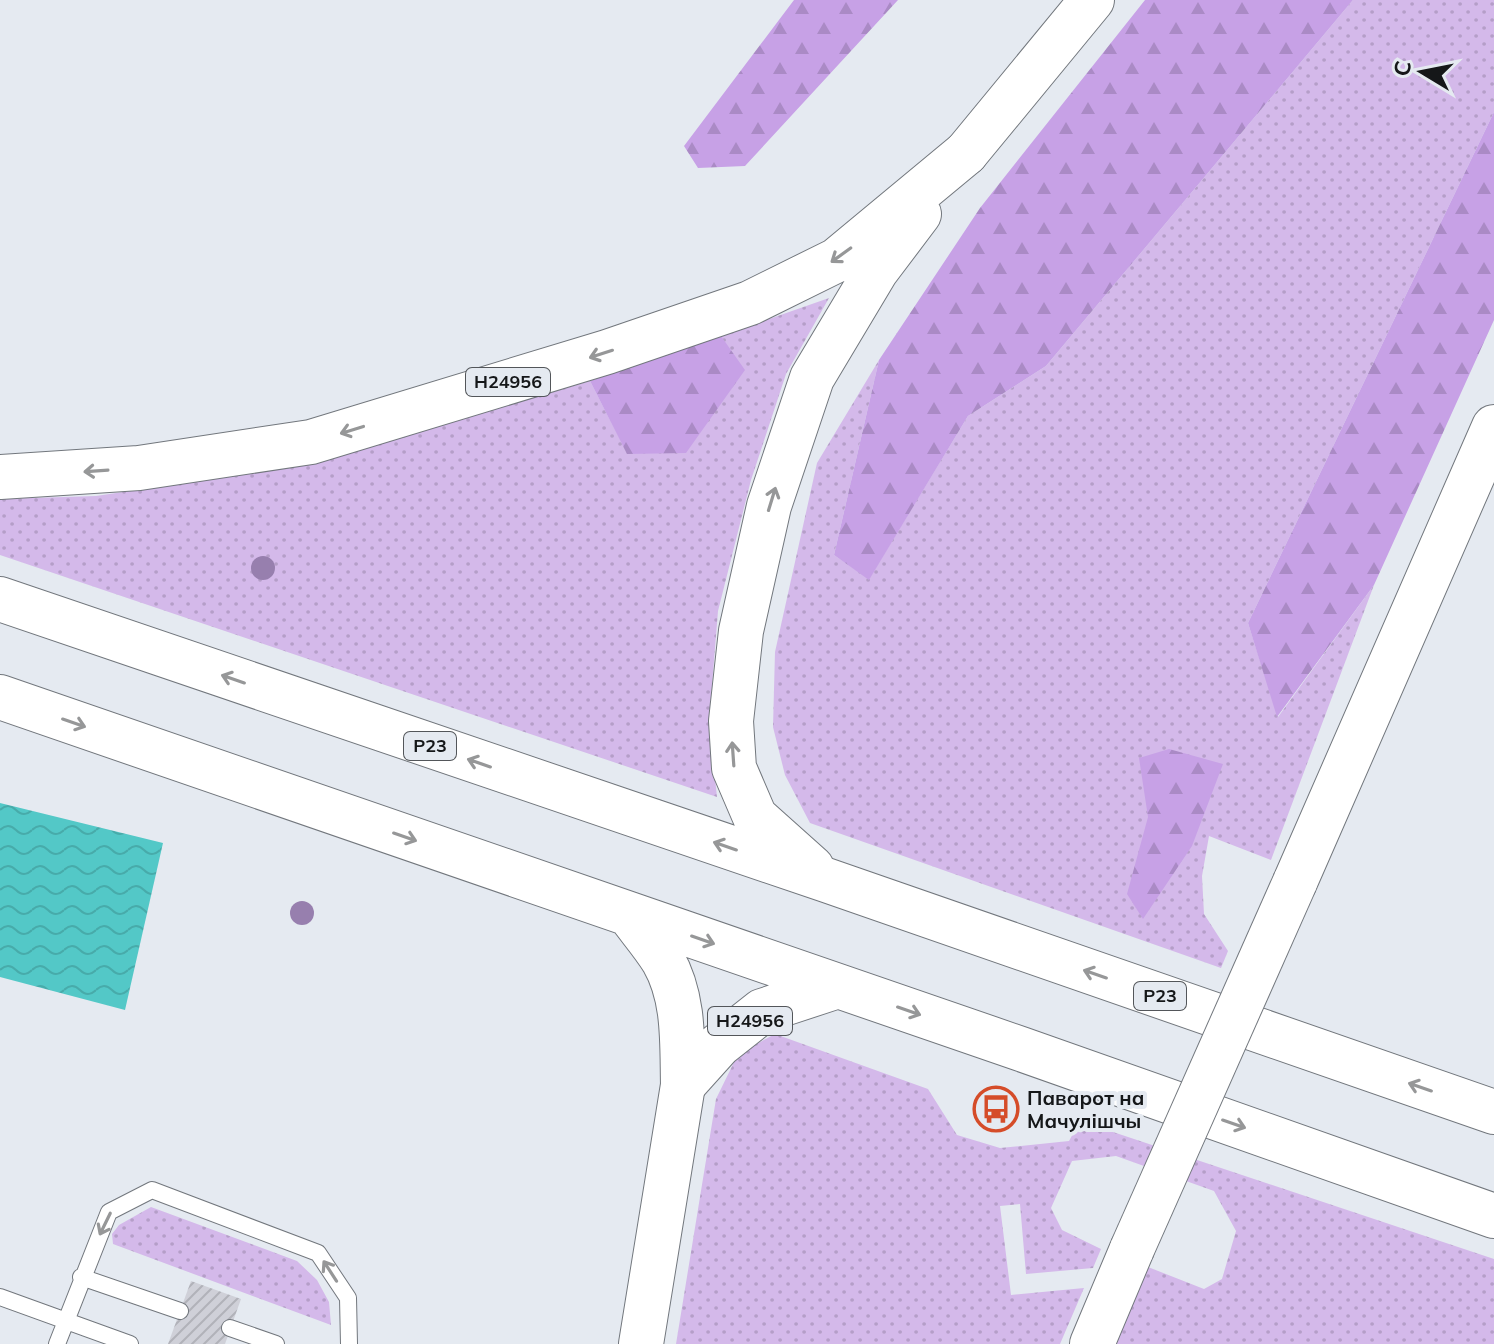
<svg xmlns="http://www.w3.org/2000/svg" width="1494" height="1344" font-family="Mulish,sans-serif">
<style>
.grass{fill:url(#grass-dots)}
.forest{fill:url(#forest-firs)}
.water{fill:url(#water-waves)}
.building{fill:url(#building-hatch)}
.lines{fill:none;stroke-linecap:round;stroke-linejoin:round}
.lane-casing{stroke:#72777d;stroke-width:18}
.secondary-casing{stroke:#72777d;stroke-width:46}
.highway-casing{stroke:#72777d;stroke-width:46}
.lane{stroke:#fff;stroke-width:16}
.secondary{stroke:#fff;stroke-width:44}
.highway{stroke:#fff;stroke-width:44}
.secondary-bridge-casing{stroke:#72777d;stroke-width:46;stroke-linecap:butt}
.secondary-bridge{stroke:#fff;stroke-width:44}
.tree{fill:#977fae}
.oneway{stroke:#969798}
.labels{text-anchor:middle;stroke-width:8;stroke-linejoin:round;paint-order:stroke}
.shield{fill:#e5eaf1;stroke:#53565a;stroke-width:2}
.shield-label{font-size:18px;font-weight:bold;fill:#151719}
.poi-label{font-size:20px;font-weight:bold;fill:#151719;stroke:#e5eaf1;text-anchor:start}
</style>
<defs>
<pattern id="grass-dots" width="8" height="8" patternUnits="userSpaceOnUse" patternTransform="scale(2)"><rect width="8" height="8" fill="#d4b9ea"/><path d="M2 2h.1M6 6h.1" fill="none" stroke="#b59ec8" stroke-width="1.8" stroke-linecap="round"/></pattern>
<pattern id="forest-firs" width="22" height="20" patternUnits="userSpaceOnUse" patternTransform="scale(2)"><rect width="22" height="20" fill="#c7a1e6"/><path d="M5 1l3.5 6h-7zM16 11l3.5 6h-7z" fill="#aa8ac5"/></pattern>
<pattern id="water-waves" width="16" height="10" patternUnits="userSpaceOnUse" patternTransform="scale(2)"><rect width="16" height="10" fill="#53c8c7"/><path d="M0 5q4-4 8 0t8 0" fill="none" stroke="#47abaa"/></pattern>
<pattern id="building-hatch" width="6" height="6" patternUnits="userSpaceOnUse" patternTransform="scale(2)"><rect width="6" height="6" fill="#cfd0d8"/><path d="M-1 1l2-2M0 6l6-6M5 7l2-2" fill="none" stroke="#b1b2b9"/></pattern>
</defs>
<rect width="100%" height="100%" fill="#e5eaf1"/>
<path class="grass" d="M 1353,0 L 1494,0 L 1494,112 L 1248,623 L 1278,717 L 1374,585 L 1271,860 L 1209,836 L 1202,876 L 1204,914 L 1228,951 L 1221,968 L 810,823 L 785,775 L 773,727 L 775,652 L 817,463 L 879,360 L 834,555 L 869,579 L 968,416 L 1046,366 Z
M 829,298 L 786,374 L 751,480 L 718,611 L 709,722 L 717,797 L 0,555 L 0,499 L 96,496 L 305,465 L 590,381 L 627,453 L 721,336 Z
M 775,1034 L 928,1089 L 957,1135 L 1000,1148 L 1069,1141 L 1080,1121 L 1494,1259 L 1494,1344 L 1115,1344 L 1148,1267 L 1204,1289 L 1222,1279 L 1236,1231 L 1214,1191 L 1116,1156 L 1072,1161 L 1051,1208 L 1062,1230 L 1101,1249 L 1093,1268 L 1026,1274 L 1020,1204 L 1000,1206 L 1011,1295 L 1084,1288 L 1060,1344 L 676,1344 L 716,1099 L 738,1054 Z
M 151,1207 L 297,1261 L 317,1280 L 329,1302 L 331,1325 L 113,1244 L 112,1234 L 119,1225 Z"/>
<path class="forest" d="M 794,0 L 898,0 L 745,166 L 698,168 L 684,146 Z
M 1145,0 L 1353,0 L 1046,366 L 968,416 L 869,580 L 834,555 L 879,360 L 980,208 Z
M 1494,112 L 1494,320 L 1374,585 L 1277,717 L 1248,623 Z
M 721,336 L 745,370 L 686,453 L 627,454 L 590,381 Z
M 1169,749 L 1223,764 L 1192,846 L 1143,919 L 1127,894 L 1148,817 L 1139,758 Z"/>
<path class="water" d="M 0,803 L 163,843 L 125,1010 L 0,977 Z"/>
<path class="building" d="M 191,1281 L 241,1299 L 225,1344 L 168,1344 Z"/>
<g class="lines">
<g class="lane-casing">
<path id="lane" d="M 81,1277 L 180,1311
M 0,1297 L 130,1344
M 230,1328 L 276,1344
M 57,1344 L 109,1212 L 152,1190 L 318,1253 L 348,1298 L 349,1344"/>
</g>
<g class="secondary-casing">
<path id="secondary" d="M 966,153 L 1092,0
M 1295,882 L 1494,427
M 641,1344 L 683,1085
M 1092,1344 L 1132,1249"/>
</g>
<g class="highway-casing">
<path id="highway" d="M 0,477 L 139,468 L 311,442 L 607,352 L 750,303 L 837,260 L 966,153
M 0,599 L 826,880 L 1494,1112
M 0,697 L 1021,1049 L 1494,1216
M 812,868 L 755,817 L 734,768 L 731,721 L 741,631 L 769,506 L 812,378 L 876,271 L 919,214
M 629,914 C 640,929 653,944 663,960 C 685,998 682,1043 683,1085
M 683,1085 L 719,1045 L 762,1011 L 835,987"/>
</g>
<use href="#lane" class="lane"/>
<use href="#secondary" class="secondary"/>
<use href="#highway" class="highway"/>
<g class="secondary-bridge-casing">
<path id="secondary-bridge" d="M 1132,1249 L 1295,882"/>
</g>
<use href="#secondary-bridge" class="secondary-bridge"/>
</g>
<g class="tree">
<circle cx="263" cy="568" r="12"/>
<circle cx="302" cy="913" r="12"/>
</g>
<defs><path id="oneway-shaft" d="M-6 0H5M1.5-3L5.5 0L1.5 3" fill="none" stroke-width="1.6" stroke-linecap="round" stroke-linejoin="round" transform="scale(2)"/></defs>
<g class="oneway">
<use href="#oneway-shaft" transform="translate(841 255) rotate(144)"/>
<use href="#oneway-shaft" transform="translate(601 354) rotate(162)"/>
<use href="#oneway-shaft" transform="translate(352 430) rotate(163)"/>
<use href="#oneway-shaft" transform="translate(96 471) rotate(176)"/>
<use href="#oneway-shaft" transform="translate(772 499) rotate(-73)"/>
<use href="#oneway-shaft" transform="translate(233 679) rotate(-161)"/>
<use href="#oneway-shaft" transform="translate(74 723) rotate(19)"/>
<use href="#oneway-shaft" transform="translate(733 754) rotate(-94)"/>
<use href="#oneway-shaft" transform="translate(479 763) rotate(-161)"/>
<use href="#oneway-shaft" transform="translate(405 837) rotate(19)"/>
<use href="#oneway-shaft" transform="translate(725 846) rotate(-161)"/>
<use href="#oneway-shaft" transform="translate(703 940) rotate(19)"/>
<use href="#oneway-shaft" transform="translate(1095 974) rotate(-161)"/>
<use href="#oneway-shaft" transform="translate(909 1011) rotate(19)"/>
<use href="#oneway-shaft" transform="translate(1420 1087) rotate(-161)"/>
<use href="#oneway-shaft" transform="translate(1234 1124) rotate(19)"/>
<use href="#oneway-shaft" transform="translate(105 1224) rotate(116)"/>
<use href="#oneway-shaft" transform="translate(330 1271) rotate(-123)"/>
</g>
<defs>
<g id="bus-ring" transform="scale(2.3)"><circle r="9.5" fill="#e5eaf1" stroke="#d54c29" stroke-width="1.5"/><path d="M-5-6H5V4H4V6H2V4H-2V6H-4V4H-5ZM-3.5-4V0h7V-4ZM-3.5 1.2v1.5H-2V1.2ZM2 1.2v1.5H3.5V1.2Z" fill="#d54c29"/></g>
</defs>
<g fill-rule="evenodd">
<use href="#bus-ring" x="996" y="1109"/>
</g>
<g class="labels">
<g class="shield">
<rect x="466" y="368" width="84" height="28" rx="6"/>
<rect x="404" y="732" width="52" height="28" rx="6"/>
<rect x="1134" y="982" width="52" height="28" rx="6"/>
<rect x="708" y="1007" width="84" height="28" rx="6"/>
</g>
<g class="shield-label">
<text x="508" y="388">Н24956</text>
<text x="430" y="752">Р23</text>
<text x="1160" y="1002">Р23</text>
<text x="750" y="1027">Н24956</text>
</g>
<g class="poi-label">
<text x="1027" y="1105">Паварот на<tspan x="1027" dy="23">Мачулішчы</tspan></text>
</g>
</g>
<g transform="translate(1422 72) rotate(280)" stroke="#e5eaf1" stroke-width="6" paint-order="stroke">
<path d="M0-6L14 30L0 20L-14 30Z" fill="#151719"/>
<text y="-12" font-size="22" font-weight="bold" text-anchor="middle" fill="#151719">С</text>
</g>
</svg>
